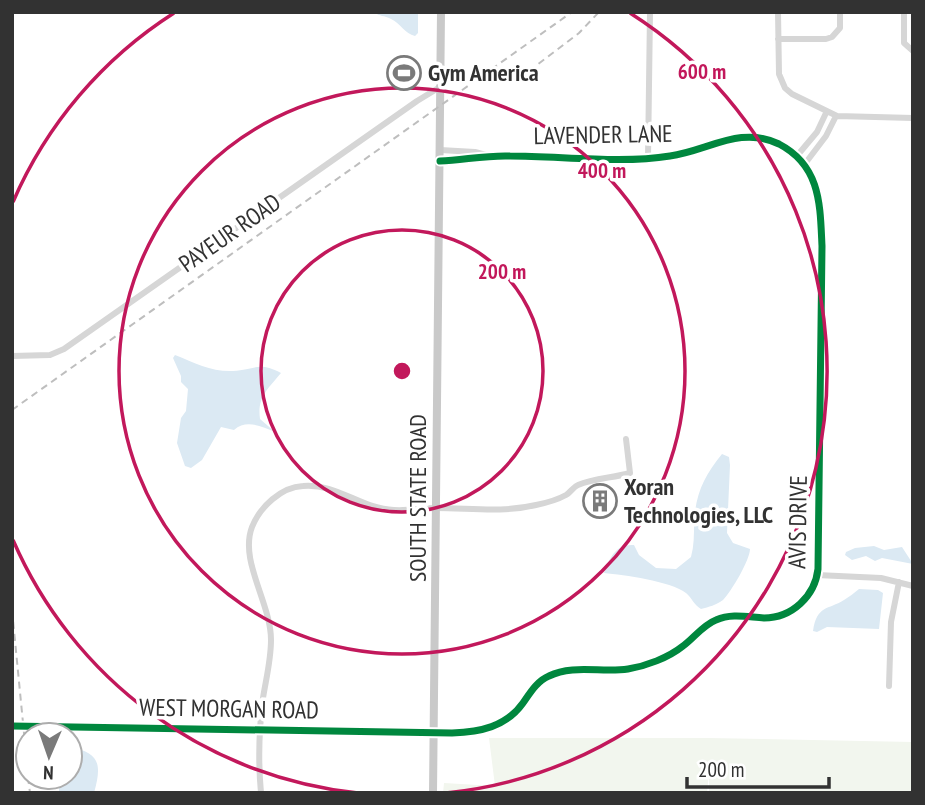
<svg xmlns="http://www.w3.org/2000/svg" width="925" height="805" font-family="'PT Sans Narrow',sans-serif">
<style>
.green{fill:#f2f6ee}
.water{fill:#dbe9f3}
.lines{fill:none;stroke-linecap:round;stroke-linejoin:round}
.minor{stroke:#d6d6d6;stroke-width:6}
.major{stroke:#c9c9c9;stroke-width:8}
.rail{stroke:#bebebe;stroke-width:2;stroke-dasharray:7 5;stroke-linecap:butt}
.cycleway-casing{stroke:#fff;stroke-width:11}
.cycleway{stroke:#00873e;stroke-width:7}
.ring{fill:none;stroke:#c2185b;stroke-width:3.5}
.labels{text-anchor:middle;stroke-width:7;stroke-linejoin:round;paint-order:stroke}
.poi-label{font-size:24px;font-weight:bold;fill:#323232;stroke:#fff;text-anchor:start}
.street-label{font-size:24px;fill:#323232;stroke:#fff}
.centre{fill:#c2185b;stroke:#fff;stroke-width:3.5}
.ring-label{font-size:21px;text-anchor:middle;font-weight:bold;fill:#c2185b;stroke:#fff;stroke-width:7;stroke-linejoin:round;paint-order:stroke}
</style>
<rect width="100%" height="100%" fill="#fff"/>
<path class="green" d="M 489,738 L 709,738 L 913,742 L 913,793 L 709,793 L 709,773 L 707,793 L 443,793 L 444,783 L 495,786 Z"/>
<path class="water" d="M 374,12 L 418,12 L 418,33 L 415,36 C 405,34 400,23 391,19 C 384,15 380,17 374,12 Z
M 175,355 C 195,363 212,372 233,371 C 255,370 258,361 281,373 C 268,389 257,397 260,419 L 275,432 C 261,426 246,419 234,430 L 221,427 L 202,460 L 191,468 L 185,466 L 177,443 L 181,418 L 186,411 L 188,389 L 181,382 L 181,376 L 173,358 Z
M 722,454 L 729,457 L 730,465 L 727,533 L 733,543 L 750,549 C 750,560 731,592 723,600 C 716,605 709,607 701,609 C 694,605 692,598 686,593 C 670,581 624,575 604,573 C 610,558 615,544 634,545 L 639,555 L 656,568 L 676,569 L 691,557 C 694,546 694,535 694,524 C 695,495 704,476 722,454 Z
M 874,546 L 884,550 L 902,547 L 913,564 L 882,558 L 875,561 L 866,556 L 852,560 L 845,555 L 846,552 L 855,548 Z
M 859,589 L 878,590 L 883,593 L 879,629 L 827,627 L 817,632 L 813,631 C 817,605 828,610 844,600 C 849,597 854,593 859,589 Z
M 70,747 C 100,753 102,764 94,793 L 59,793 L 59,777 L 70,777 Z"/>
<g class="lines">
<path class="minor" d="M 778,12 L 779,74 L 785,88 L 792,94 L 837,116 L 913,118
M 904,12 L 904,43 L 913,51
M 778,39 L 826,39 L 832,37 L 840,28 L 840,12
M 440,150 L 475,152 L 486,155
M 796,157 L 817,132 L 826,113
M 648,158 L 650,12
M 804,165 L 826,136 L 836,116
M 12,356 L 50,355 L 64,349 L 417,101 L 440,87
M 817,575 L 881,578 L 913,586
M 889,686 L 891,622 L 899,582
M 12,726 L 452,733 C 480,732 506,727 523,703 C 530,693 537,681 549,676 C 573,664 602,673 628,669 C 646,666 668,658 683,646 C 694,638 703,625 716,620 C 732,613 747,617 764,618 C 792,618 815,596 818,569 L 822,246 C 820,205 821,166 779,144 C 740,125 708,151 670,156 C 621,164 561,156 510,156 C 486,155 464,160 440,161
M 261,793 C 258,761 259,729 263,698 C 266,679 271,660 271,640 C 271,603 239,561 252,527 C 260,507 281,487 303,486 C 337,483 361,509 394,510 C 408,511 422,508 436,508 C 470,508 503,513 536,505 C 546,503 557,500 566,495 C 571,492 573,487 578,485 C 594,478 613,478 630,473 L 626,439"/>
<path class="major" d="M 433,793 L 441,12"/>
<path class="rail" d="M 529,71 L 579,33 L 599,12
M 12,410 L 572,12
M 12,610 L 28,774
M 28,777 L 30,793"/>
<g class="cycleway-casing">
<path id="cycleway" d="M 12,726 L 452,733 C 480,732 506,727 523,703 C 530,693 537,681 549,676 C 573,664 602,673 628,669 C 646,666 668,658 683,646 C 694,638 703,625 716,620 C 732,613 747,617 764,618 C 792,618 815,596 818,569 L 822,246 C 820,205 821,166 779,144 C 740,125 708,151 670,156 C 621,164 561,156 510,156 C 486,155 464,160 440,161"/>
</g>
<use href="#cycleway" class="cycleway"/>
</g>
<g class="ring">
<circle cx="402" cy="371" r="141"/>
<circle cx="402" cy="371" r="283"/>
<path d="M358 793A424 424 0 0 1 13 540M13 202A424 424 0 0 1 174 13M630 13A424 424 0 0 1 446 793"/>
</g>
<defs>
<g id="stadium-ring" transform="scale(1.75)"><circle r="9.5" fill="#fff" stroke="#7a7a7a" stroke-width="1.5"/><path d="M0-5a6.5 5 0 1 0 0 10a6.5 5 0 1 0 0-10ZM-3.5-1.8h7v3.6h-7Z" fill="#7a7a7a"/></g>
<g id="building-ring" transform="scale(1.75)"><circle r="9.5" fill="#fff" stroke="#7a7a7a" stroke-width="1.5"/><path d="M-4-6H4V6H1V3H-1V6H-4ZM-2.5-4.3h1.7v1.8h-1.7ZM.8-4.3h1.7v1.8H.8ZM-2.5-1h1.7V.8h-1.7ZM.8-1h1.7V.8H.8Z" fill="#7a7a7a"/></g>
</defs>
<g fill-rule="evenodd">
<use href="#stadium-ring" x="404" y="73"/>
<use href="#building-ring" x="600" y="501"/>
</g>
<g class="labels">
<g class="poi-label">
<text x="428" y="81">Gym America</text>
<text x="624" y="495">Xoran<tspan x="624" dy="28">Technologies, LLC</tspan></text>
</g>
<g class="street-label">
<text transform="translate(603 135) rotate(-1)" y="8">LAVENDER LANE</text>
<text transform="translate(230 233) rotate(-35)" y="8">PAYEUR ROAD</text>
<text transform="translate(418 498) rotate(-90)" y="8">SOUTH STATE ROAD</text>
<text transform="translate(798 522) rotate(-89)" y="8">AVIS DRIVE</text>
<text transform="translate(229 709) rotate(1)" y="8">WEST MORGAN ROAD</text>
</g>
</g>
<circle cx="402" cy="371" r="10" class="centre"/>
<g class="ring-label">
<text x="702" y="79">600 m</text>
<text x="602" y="178">400 m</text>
<text x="502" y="279">200 m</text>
</g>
<rect width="925" height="805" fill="none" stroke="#323232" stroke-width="28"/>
<g transform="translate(49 756) rotate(182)"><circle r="33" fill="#ffffff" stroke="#adadad" stroke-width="2"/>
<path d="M0-5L12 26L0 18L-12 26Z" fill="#7a7a7a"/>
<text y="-10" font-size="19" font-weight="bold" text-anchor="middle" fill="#323232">N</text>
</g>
<path d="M687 777v10h142v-10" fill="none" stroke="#323232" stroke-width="3.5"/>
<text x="698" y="777" font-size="21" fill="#323232" stroke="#ffffff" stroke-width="5" paint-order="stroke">200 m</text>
</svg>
